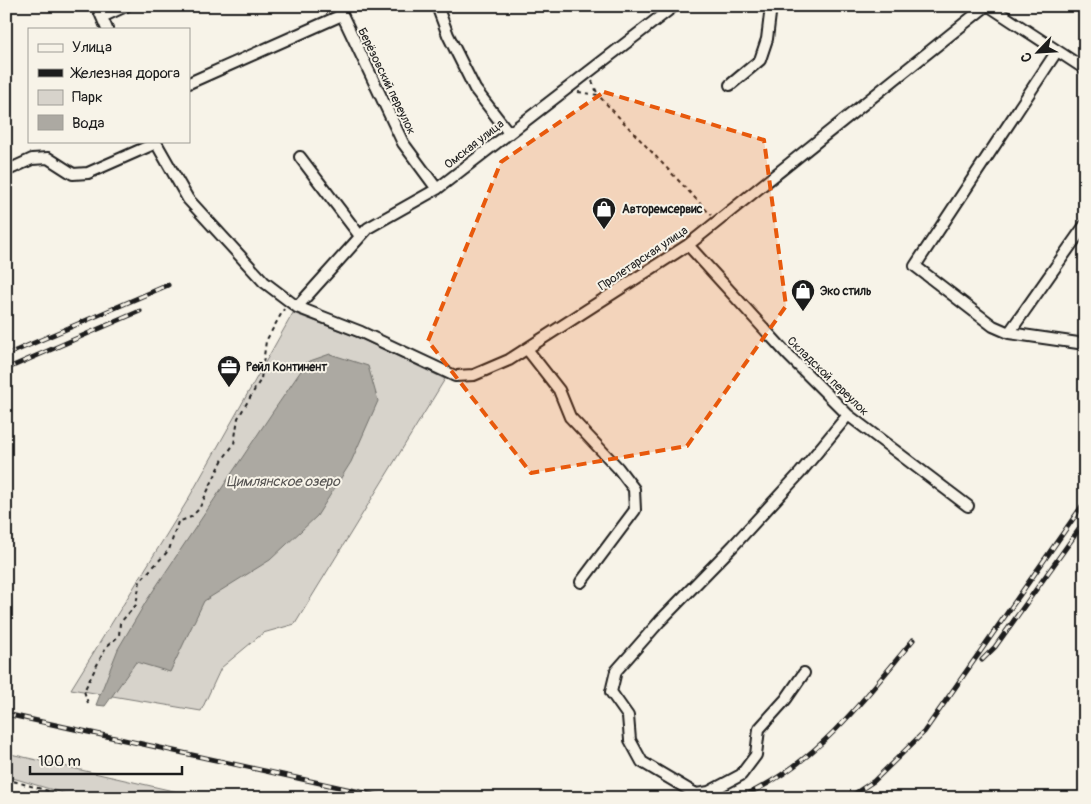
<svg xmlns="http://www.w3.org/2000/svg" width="1091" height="804" font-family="Pangolin,sans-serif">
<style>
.green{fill:#d7d3cb;stroke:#7a7874}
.water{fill:#aca9a2;stroke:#72716c}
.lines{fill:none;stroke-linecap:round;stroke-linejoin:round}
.minor-casing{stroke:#1c1c1c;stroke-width:14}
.path{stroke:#1c1c1c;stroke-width:2;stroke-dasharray:4 4;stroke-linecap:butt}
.minor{stroke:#f7f3e8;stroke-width:10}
.rail-casing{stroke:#1c1c1c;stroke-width:5}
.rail{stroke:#f7f3e8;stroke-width:3;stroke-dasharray:9;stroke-linecap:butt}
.marked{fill:#e8590c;fill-opacity:0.2;stroke:#e8590c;stroke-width:4;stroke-dasharray:10 6;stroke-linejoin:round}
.labels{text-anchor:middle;stroke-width:4;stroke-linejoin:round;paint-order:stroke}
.street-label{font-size:12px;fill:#1c1c1c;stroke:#f7f3e8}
.poi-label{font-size:12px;font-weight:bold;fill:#1c1c1c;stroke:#f7f3e8;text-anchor:start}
.water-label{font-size:14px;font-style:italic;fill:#565452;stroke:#f7f3e8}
</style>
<rect width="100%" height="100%" fill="#f7f3e8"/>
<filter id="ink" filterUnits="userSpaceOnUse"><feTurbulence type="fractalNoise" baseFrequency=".02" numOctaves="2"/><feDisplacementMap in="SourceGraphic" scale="10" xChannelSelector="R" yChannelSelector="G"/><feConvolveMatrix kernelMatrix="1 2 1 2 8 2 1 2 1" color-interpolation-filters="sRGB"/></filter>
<g filter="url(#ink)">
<path class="green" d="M 293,313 L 359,338 L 445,379 L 295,624 L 263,633 L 221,668 L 201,711 L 71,689 L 186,503 Z
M 6,753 L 204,798 L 80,798 L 6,776 Z"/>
<path class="water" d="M 330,354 L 368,366 L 378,401 L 351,462 L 317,516 L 270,560 L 204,601 L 170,672 L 136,662 L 105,706 L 96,705 L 118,649 L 147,600 L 272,413 L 307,362 Z"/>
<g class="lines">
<g class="minor-casing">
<path id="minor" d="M 97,6 L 107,29
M 338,6 L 403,143 L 437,189
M 437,6 L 448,35 L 475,89 L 509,133
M 989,6 L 1085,69
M 102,17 L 126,6
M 1057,51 L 915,266 L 993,326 L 1009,333 L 1085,344
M 189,83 L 342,15
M 730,85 L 760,60 L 767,39 L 771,6
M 155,141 L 188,199 L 264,282 L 297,307 L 361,332 L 455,376 L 474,375 L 509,360 L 688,245 L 986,6
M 300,157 L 360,236
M 6,171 L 32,159 L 48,158 L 73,174 L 88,173 L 156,143
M 688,245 L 788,355 L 848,415 L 968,506
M 297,307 L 368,228 L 437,189 L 674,6
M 1009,333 L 1085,225
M 527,349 L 559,390 L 570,417 L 618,468 L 634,489 L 635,510 L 581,582
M 804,673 L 786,699 L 759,729 L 756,755 L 741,775 L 709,792 L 696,794 L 642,762 L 630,740 L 628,716 L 611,692 L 616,671 L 660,621 L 733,546 L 800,473 L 848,415"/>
</g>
<path class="path" d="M 592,81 L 598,95
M 578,92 L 598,95 L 711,215
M 88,703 L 84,691 L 106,647 L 119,636 L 120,623 L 136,605 L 140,581 L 169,550 L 178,522 L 191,517 L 199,509 L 223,459 L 234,444 L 238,418 L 261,379 L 266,341 L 284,309
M 6,779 L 73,798"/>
<use href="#minor" class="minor"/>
<g class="rail-casing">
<path id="rail" d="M 6,355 L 168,285
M 6,369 L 140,311
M 982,660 L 995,647 L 1085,521
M 6,714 L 388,798
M 739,798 C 816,765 861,702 913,640
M 848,798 L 874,781 L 924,732 L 1082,506"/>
</g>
<use href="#rail" class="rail"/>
</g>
</g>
<path class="marked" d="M 604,92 L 764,140 L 786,306 L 687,446 L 531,473 L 428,341 L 501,162 Z"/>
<defs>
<g id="shop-pin" transform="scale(1.25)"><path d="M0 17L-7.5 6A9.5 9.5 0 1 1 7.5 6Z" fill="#1c1c1c" stroke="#f7f3e8"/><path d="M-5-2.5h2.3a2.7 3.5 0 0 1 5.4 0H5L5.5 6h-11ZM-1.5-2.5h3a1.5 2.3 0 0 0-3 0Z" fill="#fff"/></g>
<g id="office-pin" transform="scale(1.25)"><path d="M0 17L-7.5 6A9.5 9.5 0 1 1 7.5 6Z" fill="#1c1c1c" stroke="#f7f3e8"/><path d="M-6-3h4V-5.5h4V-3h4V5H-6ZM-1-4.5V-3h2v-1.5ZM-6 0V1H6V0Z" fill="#fff"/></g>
</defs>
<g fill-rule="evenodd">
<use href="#shop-pin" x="604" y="209"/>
<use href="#shop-pin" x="803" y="291"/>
<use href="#office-pin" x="229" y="367"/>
</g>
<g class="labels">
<g class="street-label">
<text transform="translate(387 81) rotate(64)" y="4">Берёзовский переулок</text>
<text transform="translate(474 144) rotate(-38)" y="4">Омская улица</text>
<text transform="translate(643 258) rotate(-34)" y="4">Пролетарская улица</text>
<text transform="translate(828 376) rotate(44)" y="4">Складской переулок</text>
</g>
<g class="poi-label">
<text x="622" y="213">Авторемсервис</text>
<text x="820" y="295">Эко стиль</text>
<text x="246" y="371">Рейл Континент</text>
</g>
<g class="water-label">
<text x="283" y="486">Цимлянское озеро</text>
</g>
</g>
<rect width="1091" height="804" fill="none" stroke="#f7f3e8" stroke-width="25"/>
<rect x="12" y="12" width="1066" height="779" fill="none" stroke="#1c1c1c" stroke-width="2" filter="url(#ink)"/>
<rect x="28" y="28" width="162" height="115" fill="#f7f3e8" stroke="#9f9d96"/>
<rect x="38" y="44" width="25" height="8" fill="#f7f3e8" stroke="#9f9d96"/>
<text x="72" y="52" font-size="15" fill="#1c1c1c">Улица</text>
<rect x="38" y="69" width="25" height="8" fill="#1c1c1c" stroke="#9f9d96"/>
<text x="72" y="78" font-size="15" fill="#1c1c1c">Железная дорога</text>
<rect x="38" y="90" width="25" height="15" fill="#d7d3cb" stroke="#9f9d96"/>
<text x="72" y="102" font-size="15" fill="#1c1c1c">Парк</text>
<rect x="38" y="115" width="25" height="15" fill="#aca9a2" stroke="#9f9d96"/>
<text x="72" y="128" font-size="15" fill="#1c1c1c">Вода</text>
<g transform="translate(1038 52) rotate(245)" stroke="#f7f3e8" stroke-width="4" paint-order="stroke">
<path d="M0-4L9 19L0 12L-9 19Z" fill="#1c1c1c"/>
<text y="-8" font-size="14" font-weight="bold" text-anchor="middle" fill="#1c1c1c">С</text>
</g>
<path d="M30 766v8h152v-8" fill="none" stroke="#1c1c1c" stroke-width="2.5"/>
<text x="38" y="766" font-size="15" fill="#1c1c1c" stroke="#f7f3e8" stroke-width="4" paint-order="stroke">100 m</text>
</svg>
